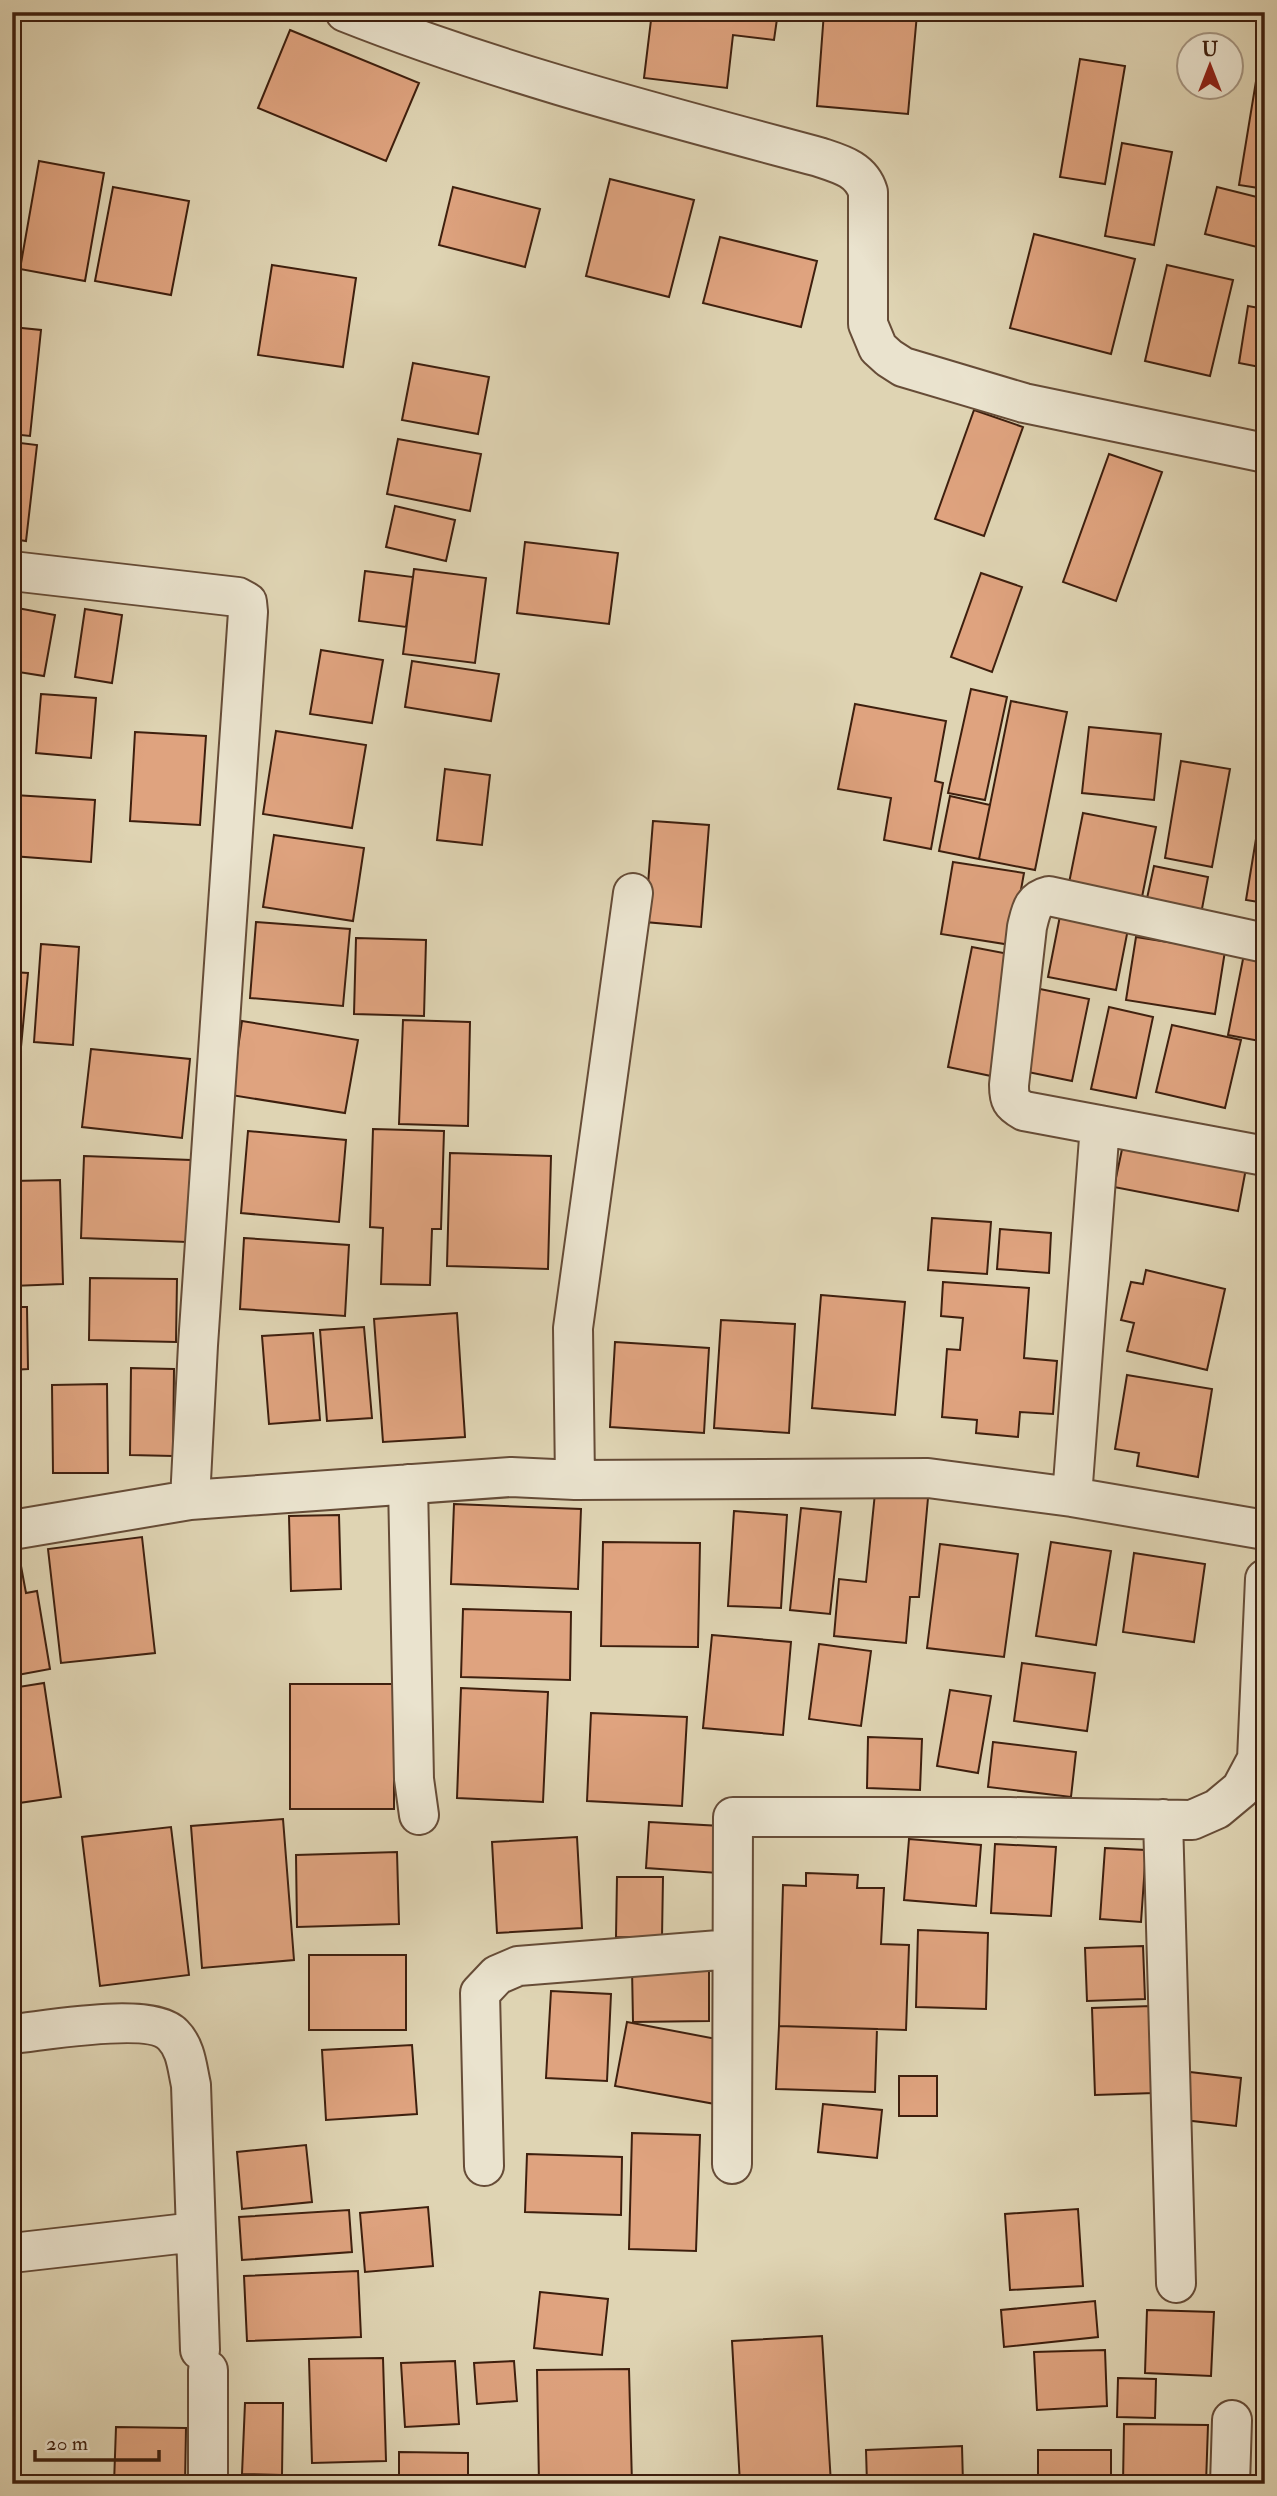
<svg xmlns="http://www.w3.org/2000/svg" width="1277" height="2496" font-family="'IM FELL Double Pica',serif">
<style>
.building{fill:#dfa37f;stroke:#3e1f0e;stroke-width:2}
.lines{fill:none;stroke-linecap:round;stroke-linejoin:round}
.minor-casing{stroke:#664c37;stroke-width:42}
.minor{stroke:#eae3ce;stroke-width:38}
</style>
<rect width="100%" height="100%" fill="#dfd4b3"/>
<filter id="stains"><feTurbulence type="fractalNoise" baseFrequency=".00286" numOctaves="4"/><feColorMatrix values="0 0 0 0 .2 0 0 0 0 .09 0 0 0 0 .02 0 0 0 .5 -.17"/></filter>
<radialGradient id="worn" r=".72"><stop offset=".6" stop-color="#630" stop-opacity="0"/><stop offset="1" stop-color="#630" stop-opacity=".3"/></radialGradient>
<path class="building" d="M 434,12 L 513,12 L 513,20 Z
M 652,12 L 778,12 L 774,40 L 733,35 L 727,88 L 644,78 Z
M 824,12 L 917,14 L 908,114 L 817,106 Z
M 290,30 L 419,83 L 386,161 L 258,108 Z
M 1080,59 L 1125,66 L 1105,184 L 1060,177 Z
M 1257,75 L 1265,76 L 1265,189 L 1239,185 Z
M 1122,143 L 1172,152 L 1154,245 L 1105,236 Z
M 39,161 L 104,173 L 85,281 L 20,269 Z
M 610,179 L 694,200 L 669,297 L 586,276 Z
M 113,187 L 189,201 L 171,295 L 95,281 Z
M 453,187 L 540,209 L 525,267 L 439,245 Z
M 1217,187 L 1265,199 L 1265,249 L 1205,234 Z
M 1034,234 L 1135,259 L 1111,354 L 1010,328 Z
M 720,237 L 817,261 L 801,327 L 703,303 Z
M 272,265 L 356,278 L 343,367 L 258,355 Z
M 1167,265 L 1233,280 L 1210,376 L 1145,361 Z
M 1248,306 L 1265,309 L 1265,368 L 1239,363 Z
M 12,327 L 41,330 L 30,436 L 12,434 Z
M 413,363 L 489,377 L 478,434 L 402,420 Z
M 974,410 L 1023,427 L 984,536 L 935,519 Z
M 398,439 L 481,454 L 470,511 L 387,494 Z
M 12,442 L 37,445 L 26,541 L 12,539 Z
M 1109,454 L 1162,472 L 1116,601 L 1063,582 Z
M 395,506 L 455,520 L 446,561 L 386,547 Z
M 525,542 L 618,553 L 609,624 L 517,613 Z
M 414,569 L 486,578 L 475,663 L 403,654 Z
M 365,571 L 413,577 L 406,627 L 359,621 Z
M 981,573 L 1022,587 L 992,672 L 951,657 Z
M 12,607 L 55,615 L 44,676 L 12,671 Z
M 85,609 L 122,615 L 112,683 L 75,677 Z
M 321,650 L 383,660 L 372,723 L 310,714 Z
M 412,661 L 499,674 L 491,721 L 405,707 Z
M 971,689 L 1007,697 L 985,800 L 948,793 Z
M 41,694 L 96,698 L 91,758 L 36,753 Z
M 12,696 L 15,696 L 16,756 L 12,756 Z
M 1011,701 L 1067,712 L 1035,870 L 979,859 Z
M 855,704 L 946,721 L 935,781 L 943,783 L 931,849 L 884,840 L 891,798 L 838,789 Z
M 1089,727 L 1161,734 L 1154,800 L 1082,793 Z
M 276,731 L 366,745 L 352,828 L 263,814 Z
M 135,732 L 206,736 L 200,825 L 130,821 Z
M 1181,761 L 1230,769 L 1212,867 L 1165,858 Z
M 445,769 L 490,775 L 482,845 L 437,840 Z
M 14,795 L 95,800 L 91,862 L 12,856 Z
M 950,796 L 990,805 L 979,859 L 939,851 Z
M 1263,796 L 1265,796 L 1265,903 L 1246,900 Z
M 1083,813 L 1156,827 L 1142,897 L 1069,883 Z
M 653,821 L 709,825 L 701,927 L 645,922 Z
M 274,835 L 364,848 L 353,921 L 263,907 Z
M 953,862 L 1024,873 L 1011,945 L 941,934 Z
M 1154,866 L 1208,877 L 1201,914 L 1146,903 Z
M 1060,916 L 1128,929 L 1116,990 L 1048,977 Z
M 256,922 L 350,929 L 343,1006 L 250,998 Z
M 1136,937 L 1225,951 L 1215,1014 L 1126,1000 Z
M 356,938 L 426,940 L 424,1016 L 354,1014 Z
M 41,944 L 79,947 L 73,1045 L 34,1042 Z
M 972,947 L 1014,955 L 991,1076 L 948,1067 Z
M 1245,949 L 1265,953 L 1265,1042 L 1228,1035 Z
M 12,972 L 28,973 L 21,1047 L 12,1047 Z
M 1040,989 L 1089,999 L 1072,1081 L 1023,1071 Z
M 1109,1007 L 1153,1017 L 1136,1098 L 1091,1089 Z
M 403,1020 L 470,1022 L 468,1126 L 399,1124 Z
M 242,1021 L 358,1040 L 345,1113 L 231,1095 Z
M 1172,1025 L 1241,1040 L 1225,1108 L 1156,1092 Z
M 91,1049 L 190,1059 L 182,1138 L 82,1127 Z
M 373,1129 L 444,1131 L 441,1229 L 432,1229 L 430,1285 L 381,1284 L 383,1228 L 370,1227 Z
M 248,1131 L 346,1140 L 339,1222 L 241,1213 Z
M 1124,1140 L 1247,1163 L 1238,1211 L 1114,1187 Z
M 450,1153 L 551,1156 L 548,1269 L 447,1266 Z
M 84,1156 L 191,1160 L 187,1242 L 81,1238 Z
M 60,1180 L 63,1284 L 12,1286 L 12,1181 Z
M 932,1218 L 991,1222 L 987,1274 L 928,1270 Z
M 1000,1229 L 1051,1233 L 1049,1273 L 997,1269 Z
M 244,1238 L 349,1245 L 345,1316 L 240,1309 Z
M 1146,1270 L 1225,1289 L 1207,1370 L 1127,1351 L 1134,1323 L 1121,1320 L 1131,1282 L 1143,1284 Z
M 90,1278 L 177,1279 L 176,1342 L 89,1340 Z
M 943,1282 L 1029,1288 L 1024,1358 L 1057,1361 L 1053,1414 L 1020,1412 L 1018,1437 L 976,1433 L 977,1420 L 942,1417 L 947,1349 L 960,1350 L 963,1318 L 941,1316 Z
M 821,1295 L 905,1302 L 895,1415 L 812,1408 Z
M 12,1307 L 27,1307 L 28,1369 L 12,1370 Z
M 457,1313 L 465,1437 L 383,1442 L 374,1319 Z
M 721,1320 L 795,1324 L 789,1433 L 714,1428 Z
M 364,1327 L 372,1418 L 327,1421 L 320,1330 Z
M 313,1333 L 320,1420 L 269,1424 L 262,1336 Z
M 615,1342 L 709,1348 L 704,1433 L 610,1427 Z
M 131,1368 L 174,1369 L 173,1456 L 130,1455 Z
M 1127,1375 L 1212,1389 L 1198,1477 L 1137,1466 L 1139,1453 L 1115,1449 Z
M 107,1384 L 108,1473 L 53,1473 L 52,1385 Z
M 875,1493 L 928,1498 L 919,1597 L 910,1597 L 906,1643 L 834,1636 L 839,1579 L 866,1582 Z
M 454,1504 L 581,1509 L 578,1589 L 451,1584 Z
M 801,1508 L 841,1512 L 830,1614 L 790,1610 Z
M 734,1511 L 787,1515 L 781,1608 L 728,1606 Z
M 339,1515 L 341,1589 L 291,1591 L 289,1516 Z
M 142,1537 L 155,1653 L 61,1663 L 48,1549 Z
M 603,1542 L 700,1543 L 698,1647 L 601,1646 Z
M 1051,1542 L 1111,1551 L 1096,1645 L 1036,1636 Z
M 940,1544 L 1018,1554 L 1004,1657 L 927,1648 Z
M 18,1550 L 26,1593 L 37,1591 L 50,1669 L 12,1676 L 12,1551 Z
M 1134,1553 L 1205,1564 L 1194,1642 L 1123,1632 Z
M 463,1609 L 571,1612 L 570,1680 L 461,1677 Z
M 712,1635 L 791,1642 L 783,1735 L 703,1728 Z
M 819,1644 L 871,1651 L 861,1726 L 809,1719 Z
M 1022,1663 L 1095,1673 L 1087,1731 L 1014,1721 Z
M 44,1683 L 61,1797 L 12,1804 L 12,1688 Z
M 290,1684 L 394,1684 L 394,1809 L 290,1809 Z
M 461,1688 L 548,1692 L 543,1802 L 457,1798 Z
M 950,1690 L 991,1696 L 978,1773 L 937,1766 Z
M 591,1713 L 687,1717 L 682,1806 L 587,1801 Z
M 868,1737 L 922,1739 L 920,1790 L 867,1788 Z
M 993,1742 L 1076,1752 L 1071,1797 L 988,1787 Z
M 283,1819 L 294,1960 L 202,1968 L 191,1826 Z
M 649,1822 L 721,1826 L 718,1873 L 646,1868 Z
M 171,1827 L 189,1975 L 100,1986 L 82,1837 Z
M 577,1837 L 582,1928 L 497,1933 L 492,1842 Z
M 909,1839 L 981,1845 L 976,1906 L 904,1900 Z
M 995,1844 L 1056,1847 L 1051,1916 L 991,1913 Z
M 1105,1848 L 1146,1850 L 1141,1922 L 1100,1919 Z
M 397,1852 L 399,1924 L 297,1927 L 296,1855 Z
M 806,1873 L 858,1875 L 857,1888 L 884,1888 L 881,1944 L 909,1945 L 906,2030 L 779,2026 L 783,1885 L 806,1886 Z
M 617,1877 L 663,1877 L 662,1938 L 616,1937 Z
M 918,1930 L 988,1933 L 986,2009 L 916,2007 Z
M 1143,1946 L 1145,1999 L 1087,2001 L 1085,1948 Z
M 309,1955 L 406,1955 L 406,2030 L 309,2030 Z
M 709,1966 L 709,2021 L 633,2022 L 632,1968 Z
M 551,1991 L 611,1994 L 607,2081 L 546,2078 Z
M 1151,2006 L 1154,2093 L 1095,2095 L 1092,2008 Z
M 627,2022 L 727,2041 L 715,2104 L 615,2086 Z
M 779,2026 L 877,2029 L 875,2092 L 776,2089 Z
M 412,2045 L 417,2114 L 326,2120 L 322,2050 Z
M 1190,2072 L 1241,2078 L 1236,2126 L 1184,2120 Z
M 899,2076 L 937,2076 L 937,2116 L 899,2116 Z
M 823,2104 L 882,2110 L 877,2158 L 818,2152 Z
M 632,2133 L 700,2135 L 696,2251 L 629,2249 Z
M 306,2145 L 312,2202 L 242,2209 L 237,2152 Z
M 527,2154 L 622,2157 L 621,2215 L 525,2212 Z
M 428,2207 L 433,2266 L 365,2272 L 360,2213 Z
M 1078,2209 L 1083,2286 L 1010,2290 L 1005,2214 Z
M 349,2210 L 352,2252 L 242,2260 L 239,2217 Z
M 358,2271 L 361,2337 L 247,2341 L 244,2276 Z
M 540,2292 L 608,2299 L 602,2355 L 534,2348 Z
M 1095,2301 L 1098,2337 L 1004,2347 L 1001,2310 Z
M 1147,2310 L 1214,2312 L 1211,2376 L 1145,2373 Z
M 822,2336 L 831,2484 L 740,2484 L 732,2341 Z
M 1105,2350 L 1107,2406 L 1037,2410 L 1034,2352 Z
M 383,2358 L 386,2461 L 312,2463 L 309,2359 Z
M 455,2361 L 459,2424 L 405,2427 L 401,2363 Z
M 514,2361 L 517,2401 L 477,2404 L 474,2363 Z
M 629,2369 L 632,2484 L 539,2484 L 537,2370 Z
M 1118,2378 L 1156,2379 L 1155,2418 L 1117,2417 Z
M 245,2403 L 283,2403 L 282,2475 L 242,2474 Z
M 1124,2424 L 1208,2425 L 1206,2484 L 1123,2484 Z
M 116,2427 L 186,2428 L 185,2484 L 114,2484 Z
M 962,2446 L 963,2484 L 867,2484 L 866,2450 Z
M 1038,2450 L 1111,2450 L 1111,2484 L 1038,2484 Z
M 399,2452 L 468,2453 L 468,2484 L 399,2484 Z
M 97,2478 L 98,2484 L 58,2484 L 58,2479 Z
M 12,2479 L 43,2479 L 43,2484 L 12,2484 Z"/>
<g class="lines">
<g class="minor-casing">
<path id="minor" d="M 345,12 C 499,73 659,114 819,157 C 840,164 861,169 868,192 L 868,324 L 878,348 L 889,358 L 903,367 L 1024,403 L 1265,453
M 12,571 L 238,597 L 247,602 L 248,612 L 198,1345 L 190,1500
M 1265,943 L 1049,896 C 1032,900 1031,911 1027,927 L 1009,1085 C 1009,1100 1011,1104 1024,1111 L 1265,1156
M 575,1480 L 573,1328 L 633,893
M 408,1484 L 414,1779 L 419,1815
M 1072,1497 L 1100,1125
M 12,1530 L 190,1500 L 511,1477 L 575,1480 L 928,1478 L 1072,1497 L 1265,1530
M 1163,1819 L 1176,2283
M 12,2034 C 45,2031 150,2011 173,2035 C 186,2048 187,2067 191,2085 L 200,2350
M 732,2164 L 733,1817 L 1010,1817 L 1192,1820 L 1217,1809 L 1241,1789 L 1257,1759 L 1265,1579
M 484,2166 L 480,1993 L 497,1975 L 518,1966 L 732,1949
M 12,2253 L 196,2232
M 208,2370 L 208,2484
M 1230,2484 L 1232,2420"/>
</g>
<use href="#minor" class="minor"/>
</g>
<rect width="1277" height="2496" fill="none" stroke="#dfd4b3" stroke-width="42"/>
<rect x="14" y="14" width="1249" height="2468" fill="none" stroke="#3e1f0e" stroke-width="3.5"/>
<rect x="21" y="21" width="1235" height="2454" fill="none" stroke="#3e1f0e" stroke-width="2"/>
<g transform="translate(1210 66)"><circle r="33" fill="#eae3ce" stroke="#a59581" stroke-width="2"/>
<path d="M0-5L12 26L0 18L-12 26Z" fill="#8f2418"/>
<text y="-10" font-size="19" font-weight="bold" text-anchor="middle" fill="#3e1f0e">U</text>
</g>
<path d="M35 2450v10h124v-10" fill="none" stroke="#3e1f0e" stroke-width="3.5"/>
<text x="46" y="2450" font-size="21" fill="#3e1f0e" stroke="#eae3ce" stroke-width="5" paint-order="stroke">20 m</text>
<rect width="100%" height="100%" filter="url(#stains)"/>
<rect width="100%" height="100%" fill="url(#worn)"/>
</svg>
